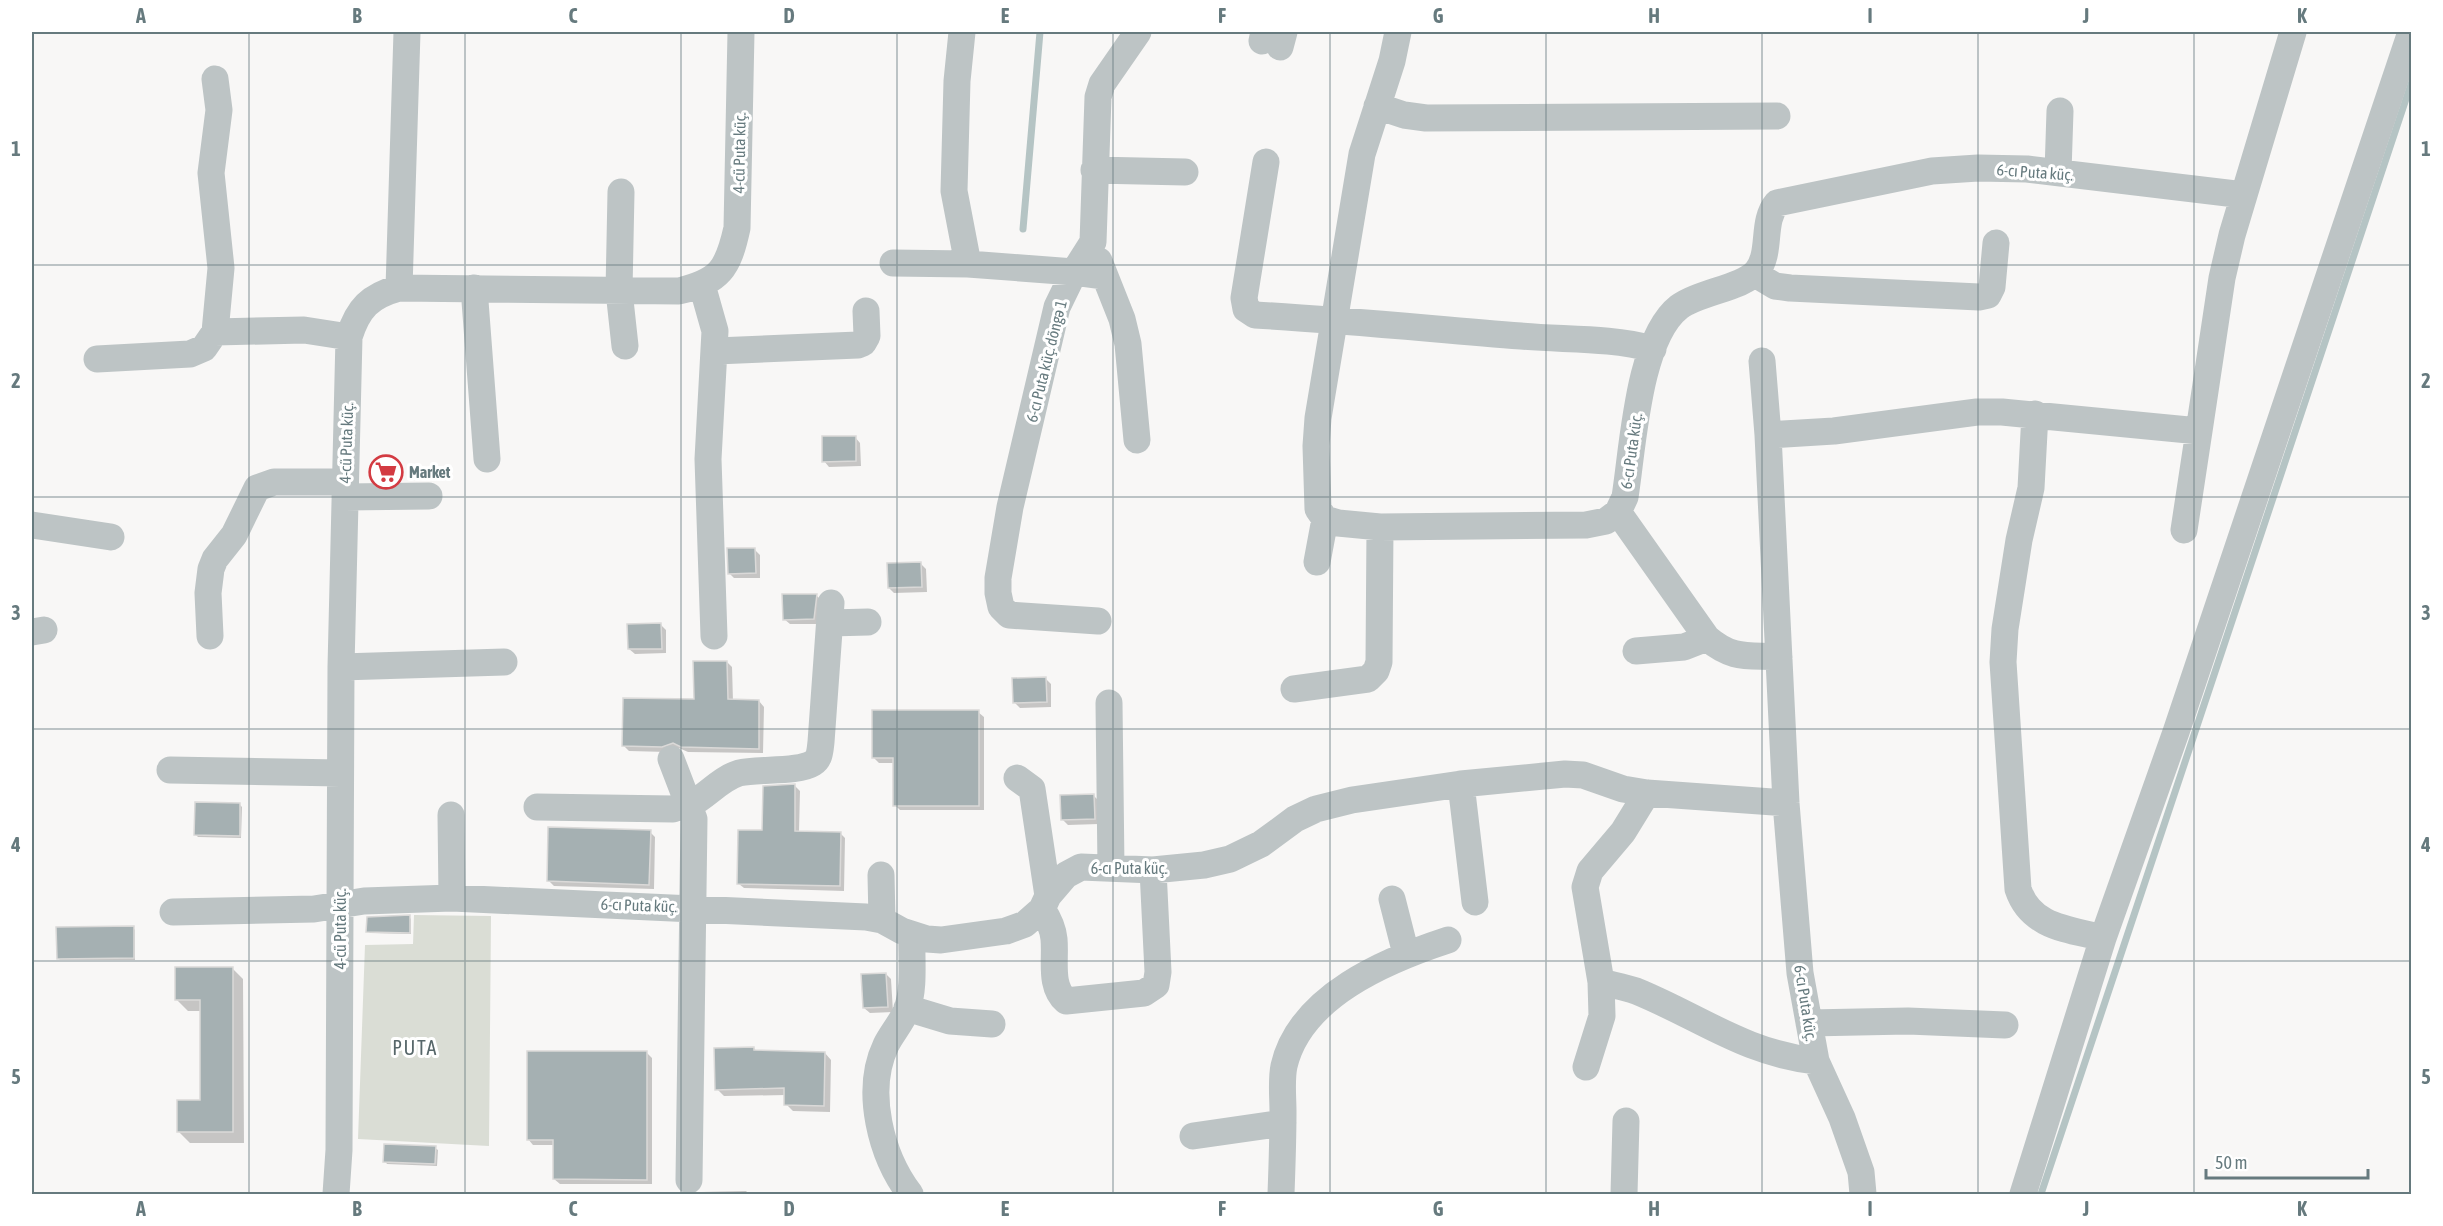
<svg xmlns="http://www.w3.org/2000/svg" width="2443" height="1226" font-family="'Asap Condensed',sans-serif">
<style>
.green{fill:#daddd5}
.shadow{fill:#0003}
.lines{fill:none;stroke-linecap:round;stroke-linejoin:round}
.stream{stroke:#b5c4c4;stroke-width:7}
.building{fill:#a5b0b2;stroke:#dad9d8;stroke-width:1.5}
.minor{stroke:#bdc4c5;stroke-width:27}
.grid{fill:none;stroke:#667a7e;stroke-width:1.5;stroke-opacity:0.55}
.labels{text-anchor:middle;stroke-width:6;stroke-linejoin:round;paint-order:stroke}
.street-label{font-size:16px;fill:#667a7e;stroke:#fff}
.poi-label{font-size:16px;font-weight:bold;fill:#667a7e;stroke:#fff;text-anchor:start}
.quarter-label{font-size:20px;letter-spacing:1.5px;fill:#57676a;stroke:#fff}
.neatline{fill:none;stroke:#667a7e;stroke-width:2}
.grid-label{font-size:20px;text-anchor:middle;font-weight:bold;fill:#667a7e}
</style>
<rect width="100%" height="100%" fill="#f8f7f6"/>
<path class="green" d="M 414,915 L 491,916 L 489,1146 L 358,1139 L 365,945 L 413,944 Z"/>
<path class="shadow" d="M 855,437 L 860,443 L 861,466 L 829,467 L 824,461 Z
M 754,549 L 760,555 L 760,578 L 734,578 L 729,573 Z
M 921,564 L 926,569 L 927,592 L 894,593 L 889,588 Z
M 816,595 L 821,600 L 819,624 L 790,624 L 784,619 Z
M 661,625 L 666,630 L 666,653 L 635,654 L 629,649 Z
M 727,662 L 732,667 L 733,701 L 759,701 L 764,707 L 763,753 L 688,752 L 679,748 L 667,752 L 629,751 L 624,746 L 695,700 Z
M 1046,679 L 1051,684 L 1051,707 L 1020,708 L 1014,702 Z
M 978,712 L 984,717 L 984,810 L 900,810 L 895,805 L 895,763 L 879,763 L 874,758 Z
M 795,786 L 800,791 L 799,832 L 840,833 L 845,838 L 844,891 L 744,888 L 739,884 L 764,832 Z
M 1094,796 L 1099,801 L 1099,824 L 1068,825 L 1062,819 Z
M 240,805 L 242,807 L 241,838 L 198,837 L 196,835 Z
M 650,832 L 655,837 L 654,889 L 554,886 L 548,880 Z
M 409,917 L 411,919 L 411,934 L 370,933 L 368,931 Z
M 133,928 L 135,930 L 135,960 L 60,960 L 58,958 Z
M 232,968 L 243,979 L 244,1143 L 190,1143 L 179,1132 L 202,1101 L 201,1011 L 188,1011 L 177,1000 Z
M 886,974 L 891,979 L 893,1012 L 870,1013 L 864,1008 Z
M 754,1048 L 757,1052 L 825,1053 L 831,1060 L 830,1112 L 793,1111 L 786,1104 L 786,1095 L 724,1096 L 717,1089 Z
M 647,1053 L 652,1058 L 652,1184 L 560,1184 L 554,1179 L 555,1145 L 533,1145 L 528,1139 Z
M 435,1148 L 438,1150 L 437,1166 L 387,1164 L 385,1161 Z
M 746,1191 L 749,1194 L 696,1194 L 701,1192 Z"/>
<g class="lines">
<path class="stream" d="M 1023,229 L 1040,32
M 2041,1194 L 2412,81"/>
</g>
<path class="building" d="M 822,436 L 856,436 L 856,461 L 822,462 Z
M 727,548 L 755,548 L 756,573 L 728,574 Z
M 921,562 L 922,587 L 888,588 L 887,563 Z
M 782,594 L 817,594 L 814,619 L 783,620 Z
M 661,623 L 662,649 L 628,649 L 627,624 Z
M 693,661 L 727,661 L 728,699 L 759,700 L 759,749 L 681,747 L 673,743 L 662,747 L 622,746 L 623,698 L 694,699 Z
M 1046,677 L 1047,702 L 1013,703 L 1012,678 Z
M 872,710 L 979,710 L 979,806 L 893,806 L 893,758 L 872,758 Z
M 795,784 L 795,831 L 841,832 L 840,886 L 737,884 L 738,830 L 762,830 L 763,786 Z
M 1094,794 L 1095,819 L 1061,820 L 1060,795 Z
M 195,802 L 240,803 L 240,836 L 194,835 Z
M 548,827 L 651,830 L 649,885 L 547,881 Z
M 410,915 L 410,933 L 366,932 L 367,917 Z
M 134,926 L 134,958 L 57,959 L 56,927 Z
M 175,967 L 233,967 L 233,1132 L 177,1132 L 177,1100 L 200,1100 L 200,1000 L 175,1000 Z
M 886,973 L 888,1007 L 863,1008 L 861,974 Z
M 754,1047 L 754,1050 L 825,1052 L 824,1106 L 784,1105 L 784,1088 L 715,1090 L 714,1048 Z
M 527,1051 L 647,1051 L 647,1180 L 553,1179 L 553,1140 L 527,1140 Z
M 384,1144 L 436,1146 L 435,1164 L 383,1162 Z"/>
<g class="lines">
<path class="minor" d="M 962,32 L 957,81 L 954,191 L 968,264 L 1074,272 L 1104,276
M 1398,32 L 1392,61 L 1362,154 L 1318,418 L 1316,446 L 1318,509 L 1325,519 L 1338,523 L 1380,527 L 1586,525 L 1606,521 L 1618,512 L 1625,497 C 1633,447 1638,339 1679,307 C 1699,292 1743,288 1757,271 C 1772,252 1761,222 1777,203 L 1932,171 L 1978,168 L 2027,169 L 2244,195
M 1262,41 L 1264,32
M 1280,47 L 1284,32
M 215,79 L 219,110 L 211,173 L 221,268 L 215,332 L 304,330 L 349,337
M 1377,106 L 1404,115 L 1426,118 L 1777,116
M 1266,162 L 1244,298 L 1246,309 L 1255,315 C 1344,320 1432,329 1521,336 C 1565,340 1609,337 1653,349
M 1094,170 L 1185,172
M 2058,172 L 2060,111
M 621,192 L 619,291 L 625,346
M 1099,261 L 1122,319 L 1128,344 L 1137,440
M 893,263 L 968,264
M 1755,274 L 1775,286 L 1790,288 L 1979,297 L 1988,295 L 1992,287 L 1996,243
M 702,285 L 715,331 L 708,459 L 714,636
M 399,288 L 407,32
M 474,288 L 487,459
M 716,351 L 858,345 L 863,343 L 867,336 L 866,311
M 97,359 L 190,354 L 204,348 L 215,332
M 1762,361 L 1768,435
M 2035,414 L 2031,488 L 2019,540 L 2005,629 L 2003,662 L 2018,889 C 2031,928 2069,929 2103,938
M 345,497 L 429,496
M 1618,512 L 1707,638 C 1733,660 1747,655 1779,657
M 32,525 L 111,537
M 2184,530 L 2199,431
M 1317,562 L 1325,519
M 1098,621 L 1009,615 L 1001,607 L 998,593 L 998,578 L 1010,507 L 1057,307 L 1074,272 L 1093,242 L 1098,97 L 1102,84 L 1138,32
M 830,623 L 868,622
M 32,632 L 44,630
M 210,636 L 208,593 L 211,569 L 215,559 L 234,535 L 257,488 L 274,482 L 345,482
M 1636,651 L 1684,647 L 1707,638
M 341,667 L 504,662
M 1294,689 L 1368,679 L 1376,671 L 1379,662 L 1380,527
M 1109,703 L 1111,868
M 671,759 L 694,819 L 689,1180
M 170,770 L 340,773
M 1017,778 L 1032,789 L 1048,896
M 1461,784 L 1475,902
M 537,807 L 673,809 C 679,807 686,806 691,804 C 708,795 720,779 739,773 C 759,768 797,773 813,763 C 820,759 820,750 821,742 L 831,603
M 451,815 L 452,898
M 881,875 L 882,920
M 1392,899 L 1406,954
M 1042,909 C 1048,918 1053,928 1054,939 C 1056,960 1049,986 1066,1001 L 1144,993 L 1156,985 L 1158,972 L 1153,870
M 173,912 L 314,909 L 364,901 L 452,898 L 866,917 L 882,920 L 902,931 L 927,939 L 941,940 L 1006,931 L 1025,924 L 1042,909 L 1048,896 L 1066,875 L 1081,867 L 1153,870 L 1204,865 L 1230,859 L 1261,844 L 1295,819 L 1316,809 L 1352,800 L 1461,784 L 1565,774 L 1583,775 L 1623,789 L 1647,793 L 1786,803
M 1601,982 C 1612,985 1625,987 1636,991 C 1700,1017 1744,1053 1816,1061
M 907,1008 L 950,1021 L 992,1024
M 1809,1023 L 1908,1021 L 2005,1025
M 1586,1067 L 1602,1016 L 1601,982 L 1585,887 L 1590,871 L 1623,832 L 1647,793
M 1193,1136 L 1283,1123
M 336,1194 L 339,1150 L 341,667 L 349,337 C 358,308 370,296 399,288 L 679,291 C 720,281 728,269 737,228 L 741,32
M 910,1194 C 881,1156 864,1091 886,1045 C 892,1033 902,1022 907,1009 C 915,987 911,958 912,935
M 1281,1194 C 1282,1167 1283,1139 1283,1112 C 1283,1097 1281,1080 1284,1066 C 1300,996 1387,960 1448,940
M 1624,1194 L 1626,1121
M 1863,1194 L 1861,1172 L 1842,1118 L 1816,1061 L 1800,973 L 1786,803 L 1768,435 L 1834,431 L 1977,412 L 2002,412 L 2199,431 L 2222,278 L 2232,235 L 2293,32
M 2023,1194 L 2103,938 L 2176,732 L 2411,32"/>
</g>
<path class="grid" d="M 249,32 L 249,1194M 465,32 L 465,1194M 681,32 L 681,1194M 897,32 L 897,1194M 1113,32 L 1113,1194M 1330,32 L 1330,1194M 1546,32 L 1546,1194M 1762,32 L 1762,1194M 1978,32 L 1978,1194M 2194,32 L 2194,1194M 32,265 L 2412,265M 32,497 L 2412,497M 32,729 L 2412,729M 32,961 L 2412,961"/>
<defs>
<g id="supermarket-ring" transform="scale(1.725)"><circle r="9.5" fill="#fff" stroke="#d33b42" stroke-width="1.5"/><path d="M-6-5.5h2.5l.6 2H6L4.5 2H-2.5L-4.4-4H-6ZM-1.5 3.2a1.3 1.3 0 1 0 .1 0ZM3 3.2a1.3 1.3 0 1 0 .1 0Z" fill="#d33b42"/></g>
</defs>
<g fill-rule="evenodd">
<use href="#supermarket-ring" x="386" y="472"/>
</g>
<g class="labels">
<g class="street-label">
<text transform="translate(739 153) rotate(-89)" y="6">4-cü Puta küç.</text>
<text transform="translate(2035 172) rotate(4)" y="6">6-cı Puta küç.</text>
<text transform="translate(1046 361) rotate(-76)" y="6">6-cı Puta küç. döngə 1</text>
<text transform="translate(346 443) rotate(-88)" y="6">4-cü Puta küç.</text>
<text transform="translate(1631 451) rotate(-82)" y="6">6-cı Puta küç.</text>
<text x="1129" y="874">6-cı Puta küç.</text>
<text transform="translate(639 905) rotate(2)" y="6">6-cı Puta küç.</text>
<text transform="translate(340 929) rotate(-90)" y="6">4-cü Puta küç.</text>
<text transform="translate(1806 1003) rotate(81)" y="6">6-cı Puta küç.</text>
</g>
<g class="poi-label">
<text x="409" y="478">Market</text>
</g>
<g class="quarter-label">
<text x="415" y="1055">PUTA</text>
</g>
</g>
<rect width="2443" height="1226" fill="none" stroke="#ffffff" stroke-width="66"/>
<path d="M2206 1169v9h162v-9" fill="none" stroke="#667a7e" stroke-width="3"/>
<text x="2215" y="1169" font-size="18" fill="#667a7e" stroke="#ffffff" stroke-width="4.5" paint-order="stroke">50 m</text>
<rect x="33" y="33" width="2377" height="1160" class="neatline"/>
<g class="grid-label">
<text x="141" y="23">A</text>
<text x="357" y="23">B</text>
<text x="573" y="23">C</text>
<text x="789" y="23">D</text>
<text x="1005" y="23">E</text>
<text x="1222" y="23">F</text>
<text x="1438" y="23">G</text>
<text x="1654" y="23">H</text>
<text x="1870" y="23">I</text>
<text x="2086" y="23">J</text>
<text x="2302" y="23">K</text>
<text x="16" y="156">1</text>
<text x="2426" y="156">1</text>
<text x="16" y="388">2</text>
<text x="2426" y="388">2</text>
<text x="16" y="620">3</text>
<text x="2426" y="620">3</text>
<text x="16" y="852">4</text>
<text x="2426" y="852">4</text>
<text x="16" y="1084">5</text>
<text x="2426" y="1084">5</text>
<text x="141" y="1216">A</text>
<text x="357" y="1216">B</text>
<text x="573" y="1216">C</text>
<text x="789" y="1216">D</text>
<text x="1005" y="1216">E</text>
<text x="1222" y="1216">F</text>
<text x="1438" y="1216">G</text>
<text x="1654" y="1216">H</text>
<text x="1870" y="1216">I</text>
<text x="2086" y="1216">J</text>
<text x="2302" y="1216">K</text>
</g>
</svg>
